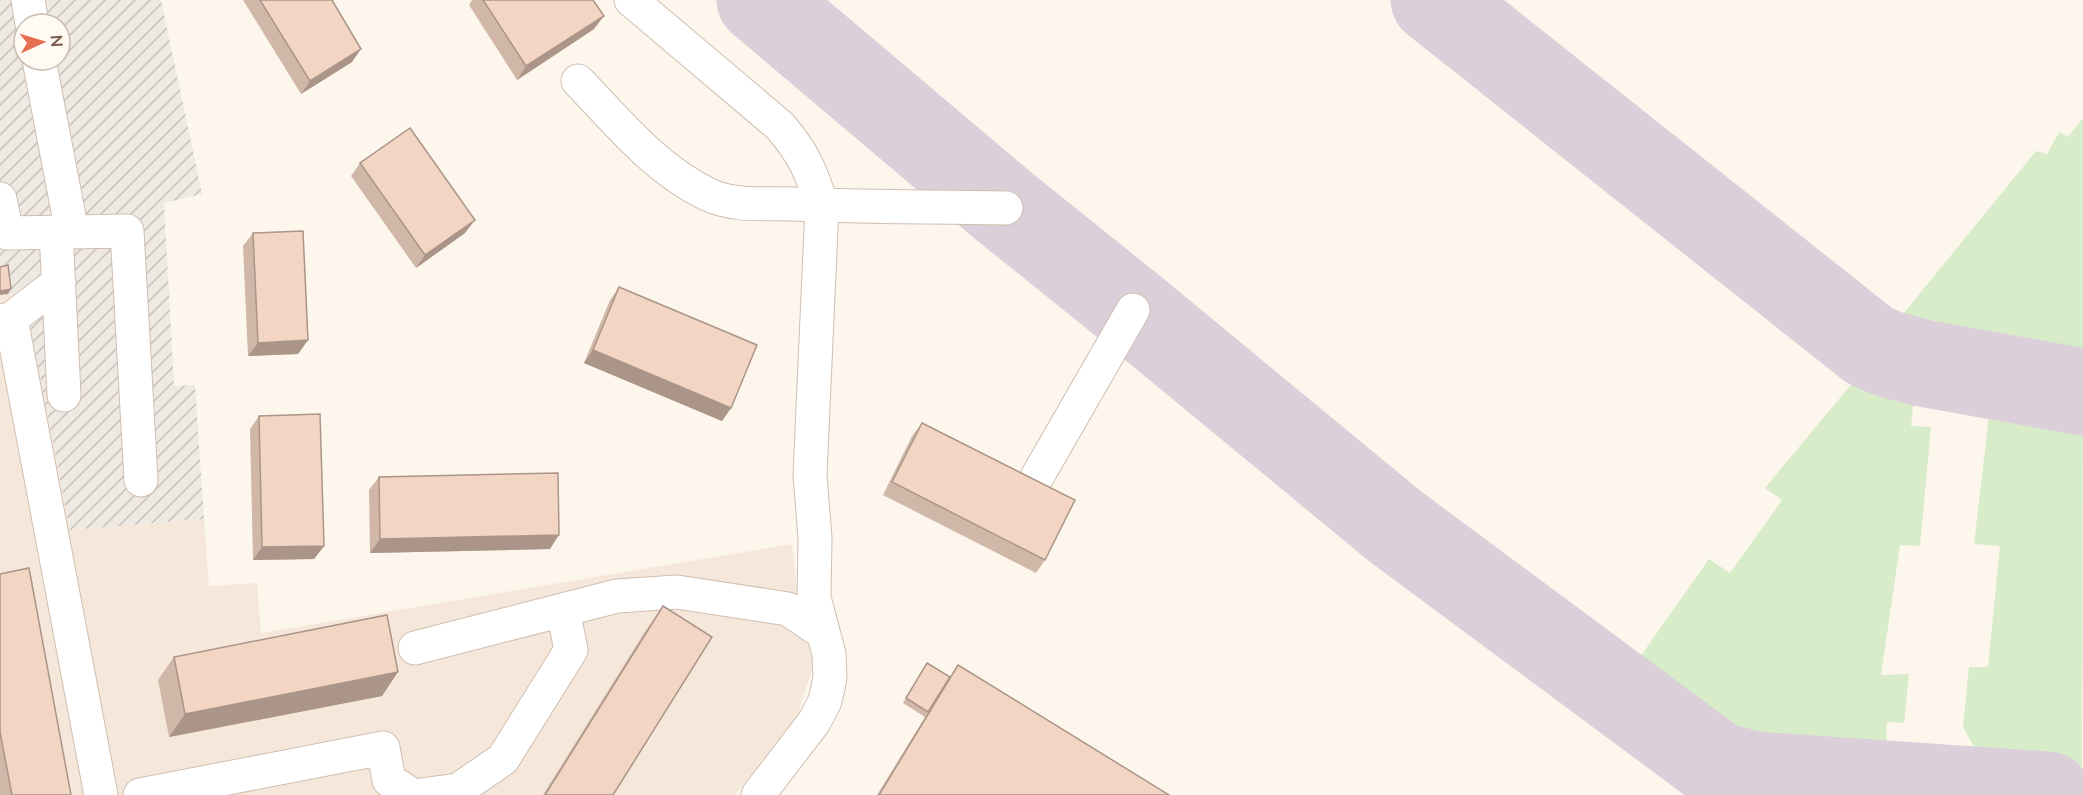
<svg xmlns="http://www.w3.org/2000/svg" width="2083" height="795" font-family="Lato,sans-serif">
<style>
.residential{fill:#f5e8da}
.industrial{fill:url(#industrial-furrows);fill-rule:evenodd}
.grass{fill:#d8ecc9}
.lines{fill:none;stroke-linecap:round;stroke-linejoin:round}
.taxiway{stroke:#dbcfda;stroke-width:87}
.minor-casing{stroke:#d1beb0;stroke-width:35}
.minor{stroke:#fff;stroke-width:33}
.wall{fill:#d1b7a8}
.shaded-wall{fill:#aa9588}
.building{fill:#f3d5c3;stroke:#aa9588;stroke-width:1.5}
</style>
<defs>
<pattern id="industrial-furrows" width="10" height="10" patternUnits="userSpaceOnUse" patternTransform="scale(1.5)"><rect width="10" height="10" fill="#efe9e4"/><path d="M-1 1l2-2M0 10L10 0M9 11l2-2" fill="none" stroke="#c7c0bb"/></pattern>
</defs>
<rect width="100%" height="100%" fill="#fdf6ec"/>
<path class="residential" d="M 0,271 L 8,294 L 30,326 L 70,530 L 204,519 L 209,586 L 257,583 L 261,633 L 792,544 L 798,599 L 814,663 L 798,714 L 735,795 L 0,795 Z"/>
<path class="industrial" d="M 0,0 L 161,0 L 202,194 L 164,203 L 174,386 L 195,385 L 204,519 L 70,530 L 30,326 L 8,294 L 5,271 L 0,271 ZM 24,24 L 60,24 L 60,60 L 24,60 Z"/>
<path class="grass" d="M 2083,118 L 2083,365 L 1890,330 L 2036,151 L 2047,154 L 2059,132 L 2068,137 Z
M 1859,375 L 1877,383 L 1915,389 L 1911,426 L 1931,427 L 1920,546 L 1900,545 L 1881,675 L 1909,674 L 1904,723 L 1887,722 L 1886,749 L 1730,736 L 1635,664 L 1709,559 L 1730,573 L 1782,500 L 1765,488 Z
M 1990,407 L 2083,425 L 2082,767 L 1982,762 L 1963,727 L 1969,667 L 1988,667 L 2000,546 L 1974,544 Z"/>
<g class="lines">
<path class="taxiway" d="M 760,0 L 1006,208 L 1133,310 L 1396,527 L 1717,765 L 1753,775 L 2048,795
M 1434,0 L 1870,346 L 1889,354 L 1922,363 L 2083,392"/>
<g class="minor-casing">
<path id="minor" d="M 28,0 L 32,24
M 631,0 L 780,126 C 804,154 811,171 822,206 L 810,475 L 815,538 L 814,598 L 829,654 L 830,678 L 825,701 L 814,722 L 758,795
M 39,60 L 72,232
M 578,81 C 618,122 655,169 707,194 C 733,207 765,203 792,204 C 864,207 935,207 1006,208
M 0,199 L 7,233 L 127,231 L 141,480
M 56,232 L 64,395
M 11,319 L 59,282
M 0,321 L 11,319 L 101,795
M 1037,477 L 1133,310
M 415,648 L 617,596 L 677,592 L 788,609 L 822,632
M 140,795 L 383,748 L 389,780 L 412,795
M 421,795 L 458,790 L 503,759 L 571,650 L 563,610"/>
</g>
<use href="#minor" class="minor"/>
</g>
<path class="wall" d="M 243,0 L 332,0 L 352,62 L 301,94 Z
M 472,0 L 593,0 L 594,29 L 517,80 L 469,5 Z
M 360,163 L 465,233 L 416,268 L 351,176 Z
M 253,233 L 308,340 L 298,354 L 248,356 L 243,246 Z
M 619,287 L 731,408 L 722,421 L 584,363 L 610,300 Z
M 259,416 L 324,546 L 314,559 L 253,560 L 250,429 Z
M 922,423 L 1045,560 L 1036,573 L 883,495 L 912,436 Z
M 379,477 L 550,549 L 370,553 L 369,490 Z
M 0,574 L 71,795 L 0,795 Z
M 663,606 L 613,795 L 543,795 L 646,630 Z
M 174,657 L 382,696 L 169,737 L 158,680 Z
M 958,665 L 1169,795 L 877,795 L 925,717 L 903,703 L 924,668 L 950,677 Z"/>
<path class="shaded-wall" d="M 604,16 L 594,29 L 517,80 L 526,66 Z
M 361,49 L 352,62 L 301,94 L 310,81 Z
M 475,220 L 465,233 L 416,268 L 425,255 Z
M 11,289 L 8,294 L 0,295 L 0,291 Z
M 308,340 L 298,354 L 248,356 L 258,343 Z
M 593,350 L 731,408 L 722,421 L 584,363 Z
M 559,535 L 550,549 L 370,553 L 380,539 Z
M 324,546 L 314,559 L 253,560 L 262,547 Z
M 398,672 L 382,696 L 169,737 L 185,714 Z"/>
<path class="building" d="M 260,0 L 332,0 L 361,49 L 310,81 Z
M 483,0 L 593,0 L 604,16 L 526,66 Z
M 410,128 L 475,220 L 425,255 L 360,163 Z
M 303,231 L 308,340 L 258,343 L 253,233 Z
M 8,265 L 11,289 L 0,291 L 0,267 Z
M 619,287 L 757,345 L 731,408 L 593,350 Z
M 320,414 L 324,546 L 262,547 L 259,416 Z
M 922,423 L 1075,500 L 1045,560 L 892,482 Z
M 558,473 L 559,535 L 380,539 L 379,477 Z
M 29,568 L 71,795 L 12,795 L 0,732 L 0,574 Z
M 663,606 L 712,637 L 613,795 L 545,795 Z
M 387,615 L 398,672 L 185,714 L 174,657 Z
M 927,663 L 950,677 L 928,712 L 906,698 Z
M 958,665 L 1169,795 L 879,795 Z"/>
<g transform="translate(42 42) rotate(86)"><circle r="28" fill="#fffaf3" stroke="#cabbb1" stroke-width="1.5"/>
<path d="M0-4.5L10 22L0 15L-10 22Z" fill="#e76f51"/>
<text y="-9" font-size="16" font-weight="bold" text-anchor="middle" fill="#7a5c4d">N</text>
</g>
</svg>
